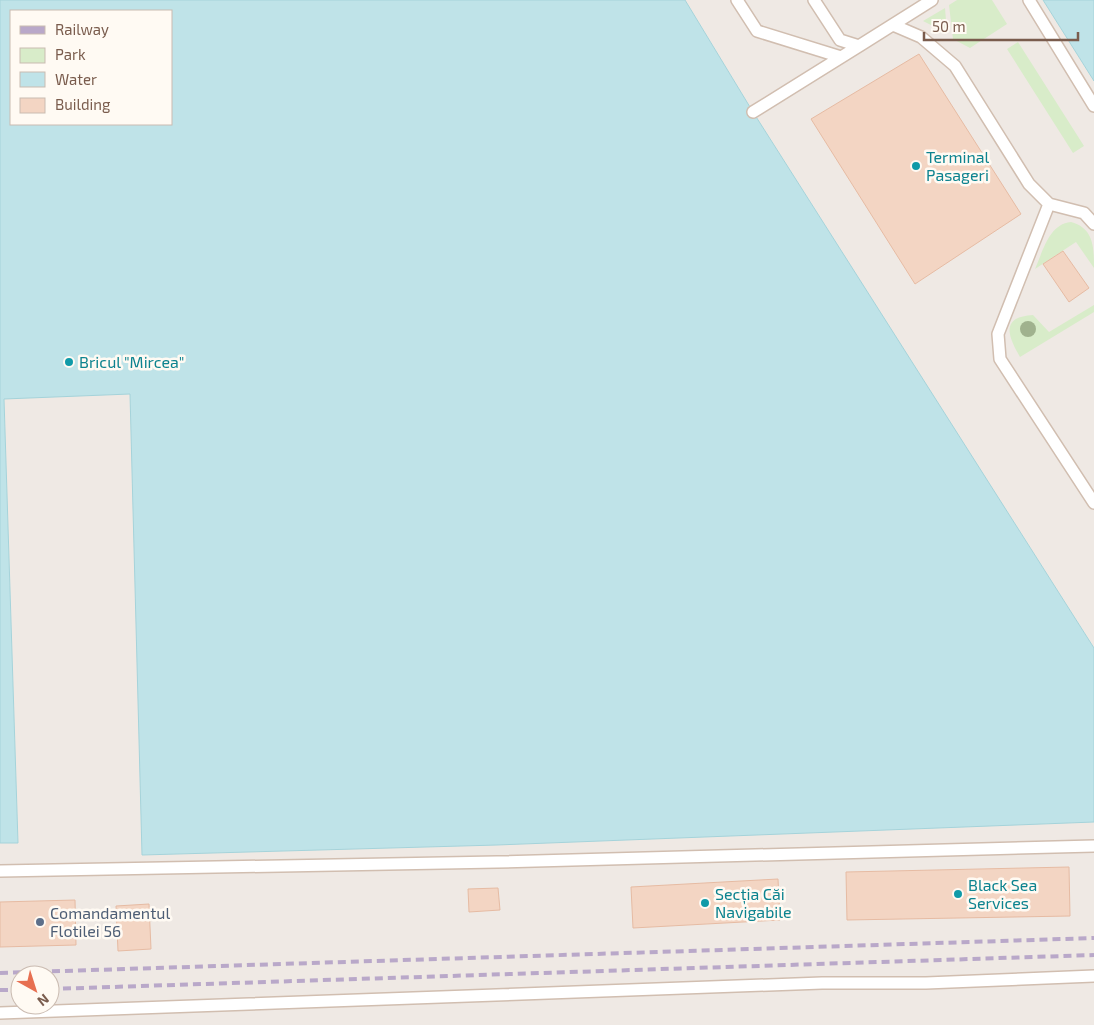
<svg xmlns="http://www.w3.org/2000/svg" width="1094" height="1025" font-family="'Exo 2',sans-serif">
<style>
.industrial{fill:#efe9e4;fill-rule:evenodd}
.green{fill:#d8ecc9}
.water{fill:#bfe3e8;stroke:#a5d3da;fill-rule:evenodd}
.building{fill:#f3d5c3;stroke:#e6bba3}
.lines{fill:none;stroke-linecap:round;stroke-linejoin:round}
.lane-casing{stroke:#d1beb0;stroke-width:14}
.lane{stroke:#fff;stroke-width:11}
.rail{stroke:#b9a8c9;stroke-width:4;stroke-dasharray:8 5;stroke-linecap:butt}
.tree{fill:#a0b28e}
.culture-dot{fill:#0f9aa8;stroke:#fffaf3;stroke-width:2}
.service-dot{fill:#5c6f8a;stroke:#fffaf3;stroke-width:2}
.labels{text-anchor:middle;stroke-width:5;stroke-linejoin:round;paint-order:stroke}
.culture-label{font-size:16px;fill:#0d838f;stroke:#fffaf3;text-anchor:start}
.service-label{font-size:16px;fill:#4e5e75;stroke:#fffaf3;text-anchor:start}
</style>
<rect width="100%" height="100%" fill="#fdf6ec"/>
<path class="industrial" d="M 685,0 L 1043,0 L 1094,81 L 1094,648 L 753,112 Z
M 131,394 L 143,855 L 1094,822 L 1094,1025 L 0,1025 L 0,843 L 18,842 L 4,398 ZM 20,975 L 50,975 L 50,1005 L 20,1005 Z"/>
<path class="green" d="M 957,0 L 992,0 L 1007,24 L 970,48 L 953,39 L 949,5 Z
M 945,8 L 947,33 L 923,21 Z
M 1018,42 L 1084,146 L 1073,153 L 1007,49 Z
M 1071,222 C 1094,228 1094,248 1094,268 L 1076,242 L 1035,269 C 1043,251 1049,224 1071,222 Z
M 1094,305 L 1094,312 L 1020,357 C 1008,336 1000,317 1033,315 L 1049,332 Z"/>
<path class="water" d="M 0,0 L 685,0 L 753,112 L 1094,648 L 1094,822 L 497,845 L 142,855 L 130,394 L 4,399 L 18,843 L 0,843 ZM 11,11 L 171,11 L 171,124 L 11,124 Z
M 1043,0 L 1094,0 L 1094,81 Z"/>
<path class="building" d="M 919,54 L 1021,214 L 915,284 L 811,119 Z
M 1063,251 L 1089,288 L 1069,302 L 1043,264 Z
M 1069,867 L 1070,916 L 847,920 L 846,872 Z
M 778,879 L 780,920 L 633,928 L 631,887 Z
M 498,888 L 500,910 L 469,912 L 468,889 Z
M 75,900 L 76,945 L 0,947 L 0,902 Z
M 149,904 L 151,949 L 118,951 L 116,906 Z"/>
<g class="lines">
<g class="lane-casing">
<path id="lane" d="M 737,0 L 757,31 L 841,57
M 814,0 L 840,40 L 859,46 L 932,0
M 1029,0 L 1094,106
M 893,25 L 921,37 L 955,66 L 1029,184 L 1049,204 L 1084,213 L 1094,224
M 753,112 L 859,46
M 1049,204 L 998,334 L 1000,359 L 1094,503
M 0,871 L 497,862 L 1094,846
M 0,1013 L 822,983 L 926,983 L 1094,976"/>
</g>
<use href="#lane" class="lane"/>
<path class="rail" d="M 0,973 L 1094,938
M 50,989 L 1094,955
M 0,990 L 20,990"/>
</g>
<circle class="tree" cx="1028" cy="329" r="8"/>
<g class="culture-dot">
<circle cx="916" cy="166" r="5"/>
<circle cx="69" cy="362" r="5"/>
<circle cx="958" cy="894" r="5"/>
<circle cx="705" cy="903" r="5"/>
</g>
<circle class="service-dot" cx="40" cy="922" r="5"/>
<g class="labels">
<g class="culture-label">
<text x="926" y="163">Terminal<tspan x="926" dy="18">Pasageri</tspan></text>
<text x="79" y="368">Bricul "Mircea"</text>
<text x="968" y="891">Black Sea<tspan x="968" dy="18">Services</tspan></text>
<text x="715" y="900">Secția Căi<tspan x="715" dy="18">Navigabile</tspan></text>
</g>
<g class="service-label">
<text x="50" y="919">Comandamentul<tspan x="50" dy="18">Flotilei 56</tspan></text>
</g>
</g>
<rect x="10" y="10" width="162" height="115" fill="#fffaf3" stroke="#cabbb1"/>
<rect x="20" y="26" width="25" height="8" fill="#b9a8c9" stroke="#cabbb1"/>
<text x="55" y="35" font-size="15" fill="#7a5c4d">Railway</text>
<rect x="20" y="48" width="25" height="15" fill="#d8ecc9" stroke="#cabbb1"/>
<text x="55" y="60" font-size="15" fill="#7a5c4d">Park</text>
<rect x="20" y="72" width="25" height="15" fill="#bfe3e8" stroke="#cabbb1"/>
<text x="55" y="85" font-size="15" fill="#7a5c4d">Water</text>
<rect x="20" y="98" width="25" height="15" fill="#f3d5c3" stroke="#cabbb1"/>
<text x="55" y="110" font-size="15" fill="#7a5c4d">Building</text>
<g transform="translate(35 990) rotate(141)"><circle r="24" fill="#fffaf3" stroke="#cabbb1"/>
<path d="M0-4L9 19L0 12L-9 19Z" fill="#e76f51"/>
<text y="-8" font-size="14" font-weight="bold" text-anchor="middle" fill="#7a5c4d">N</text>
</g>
<path d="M924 32v8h154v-8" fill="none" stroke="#7a5c4d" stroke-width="2.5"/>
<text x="932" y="32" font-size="15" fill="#7a5c4d" stroke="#fffaf3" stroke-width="4" paint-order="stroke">50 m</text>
</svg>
